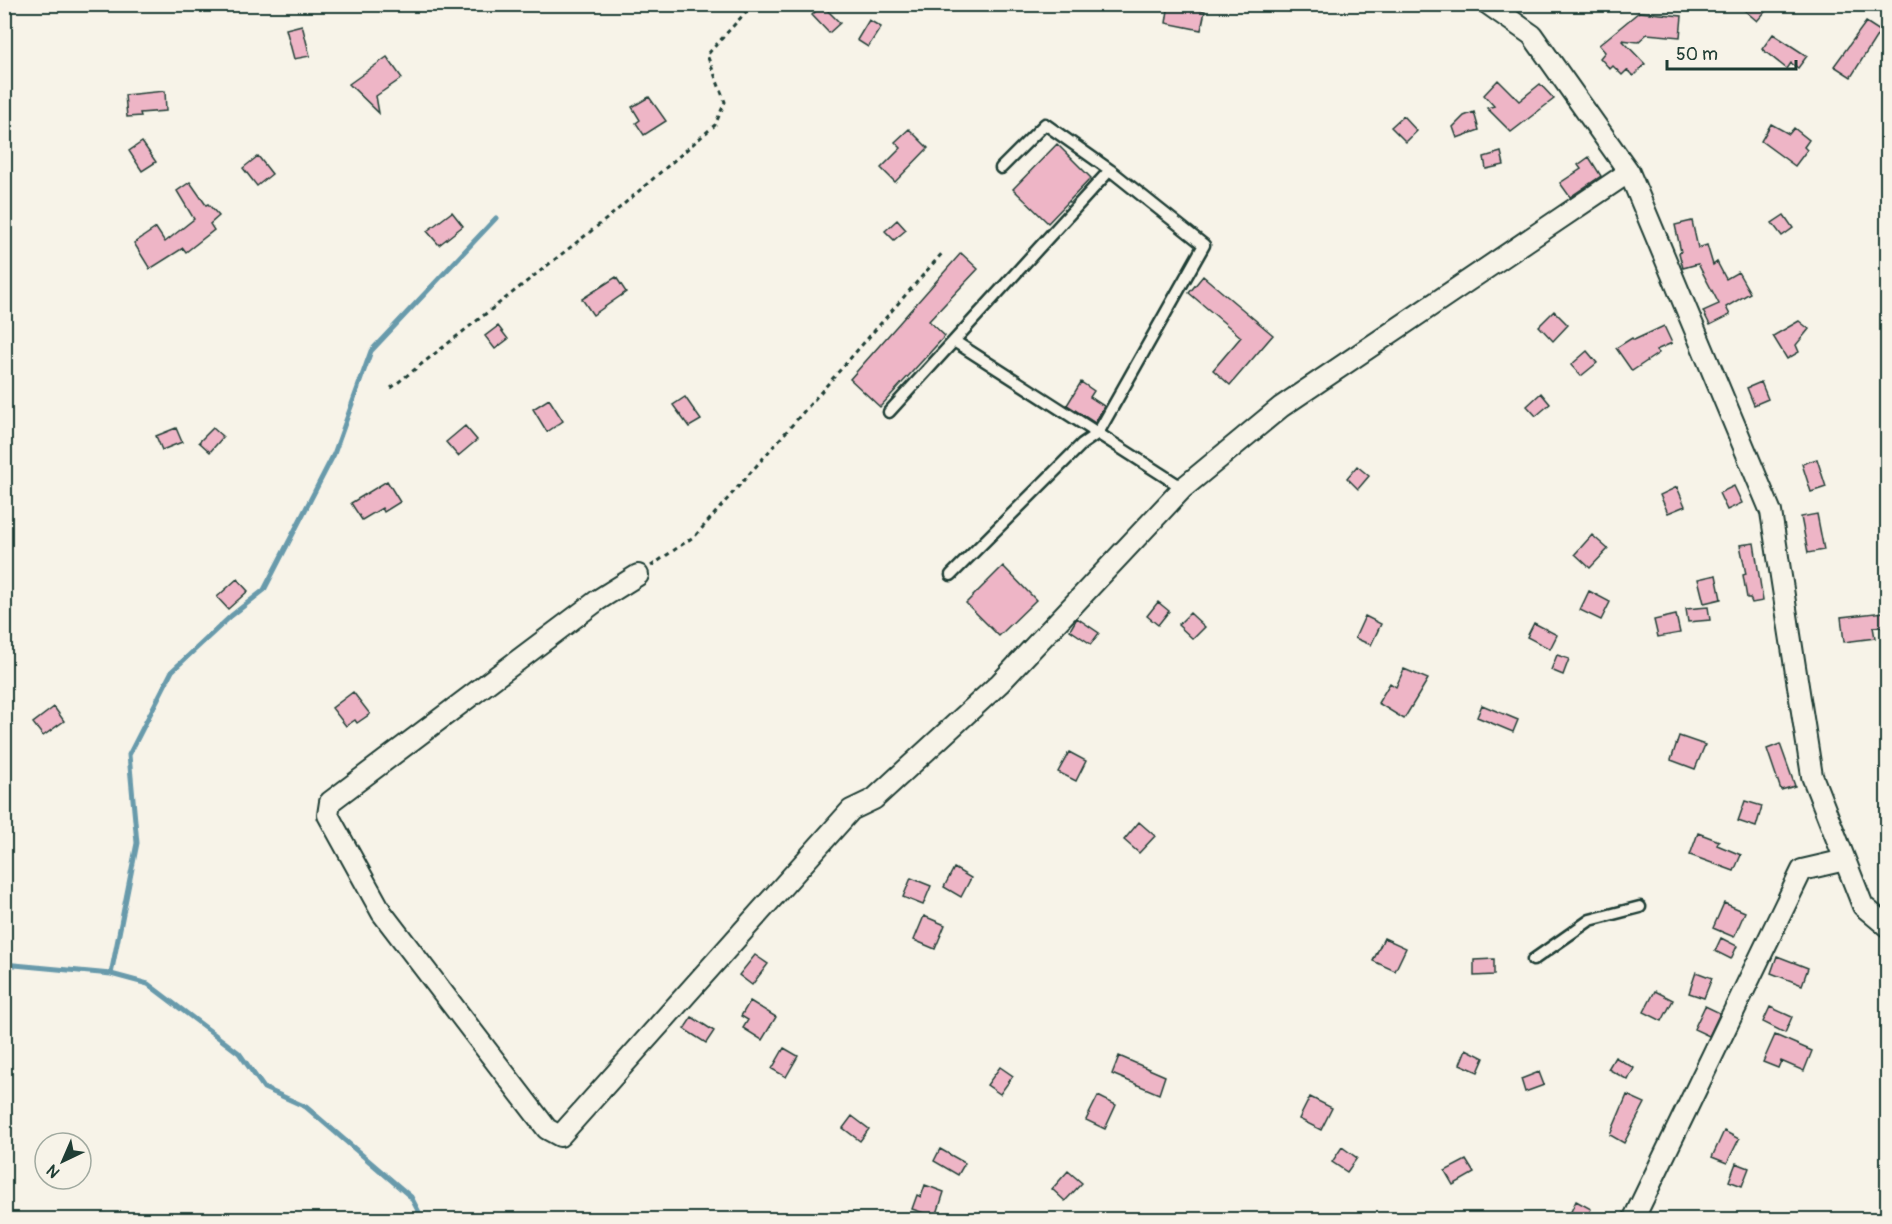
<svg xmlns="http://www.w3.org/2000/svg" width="1892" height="1224" font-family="Pangolin,sans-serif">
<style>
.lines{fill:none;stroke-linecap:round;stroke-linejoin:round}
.stream{stroke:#689aab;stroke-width:5}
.building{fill:#eeb5c6;stroke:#1f3d34;stroke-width:1.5}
.lane-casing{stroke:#1f3d34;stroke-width:15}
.street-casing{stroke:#1f3d34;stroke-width:24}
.path{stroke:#1f3d34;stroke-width:3;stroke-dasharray:4.5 4.5;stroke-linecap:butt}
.lane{stroke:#f7f3e8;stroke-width:10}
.street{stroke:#f7f3e8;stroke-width:20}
</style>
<rect width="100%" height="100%" fill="#f7f3e8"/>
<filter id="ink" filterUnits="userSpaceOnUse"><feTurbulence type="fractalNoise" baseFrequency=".0167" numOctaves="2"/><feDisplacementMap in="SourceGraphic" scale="12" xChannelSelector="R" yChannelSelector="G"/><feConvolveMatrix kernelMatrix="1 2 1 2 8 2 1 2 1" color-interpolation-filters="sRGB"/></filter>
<g filter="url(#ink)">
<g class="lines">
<path class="stream" d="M 4,964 L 111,974 L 148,984 L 239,1053 L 264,1088 L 306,1107 L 411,1197 L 423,1220
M 111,974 L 137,843 L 129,755 L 172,671 L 231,616 L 264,590 L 334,454 L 371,351 L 496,218"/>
</g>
<path class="building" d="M 1169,4 L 1205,11 L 1201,30 L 1166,23 Z
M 1737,4 L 1772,4 L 1757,21 Z
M 822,5 L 840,23 L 829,33 L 812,15 Z
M 1639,12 L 1682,16 L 1680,37 L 1647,34 L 1638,42 L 1622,40 L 1645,64 L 1633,76 L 1627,70 L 1622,75 L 1613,66 L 1610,69 L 1600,58 L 1605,52 L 1599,45 Z
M 869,20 L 881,27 L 868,47 L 857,40 Z
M 1866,22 L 1880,31 L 1851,77 L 1834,66 Z
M 302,25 L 310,56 L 294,59 L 286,29 Z
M 1773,34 L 1807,56 L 1798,68 L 1791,63 L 1787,69 L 1762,49 Z
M 387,57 L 402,78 L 376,96 L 379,113 L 349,84 Z
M 1498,80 L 1519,101 L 1540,84 L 1554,99 L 1511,132 L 1487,108 L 1494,106 L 1484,95 Z
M 165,91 L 166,111 L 140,113 L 141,116 L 127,117 L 125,95 Z
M 649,97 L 666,121 L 644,135 L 636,123 L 640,120 L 632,107 Z
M 1474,112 L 1479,130 L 1457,138 L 1453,127 L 1464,116 Z
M 1403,116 L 1417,131 L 1406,142 L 1391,127 Z
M 1771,124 L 1789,134 L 1794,128 L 1809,140 L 1804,147 L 1807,150 L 1795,166 L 1761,141 Z
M 909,129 L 928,148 L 895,182 L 881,168 L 901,148 L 895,142 Z
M 142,142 L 156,162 L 142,171 L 129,151 Z
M 1057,144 L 1091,178 L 1048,223 L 1013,189 Z
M 1501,152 L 1504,165 L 1486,169 L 1484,157 Z
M 258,156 L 272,174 L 257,186 L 243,168 Z
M 1589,157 L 1601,176 L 1570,197 L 1560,183 L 1581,169 L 1578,165 Z
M 190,182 L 206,205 L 208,204 L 219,216 L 210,224 L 214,230 L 186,252 L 183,248 L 150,269 L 134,243 L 156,228 L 165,242 L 194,219 L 177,191 Z
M 452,212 L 463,226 L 439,245 L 427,231 Z
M 1784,215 L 1793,228 L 1782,236 L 1772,223 Z
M 897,220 L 906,230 L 894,240 L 885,231 Z
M 1692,221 L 1698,248 L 1707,245 L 1713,265 L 1717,262 L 1726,279 L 1738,272 L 1750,293 L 1726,307 L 1730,315 L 1710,325 L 1703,311 L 1719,304 L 1698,264 L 1683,268 L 1679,253 L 1681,252 L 1675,225 Z
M 961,253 L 978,269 L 929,321 L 945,336 L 880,407 L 850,379 Z
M 1203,276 L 1273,335 L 1230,385 L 1213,370 L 1241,337 L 1189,293 Z
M 616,277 L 626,292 L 593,315 L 582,299 Z
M 1554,311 L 1568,325 L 1553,341 L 1539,326 Z
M 1799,321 L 1809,329 L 1796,345 L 1799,352 L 1787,359 L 1773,336 Z
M 498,326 L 508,339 L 495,349 L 485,336 Z
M 1664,326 L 1672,343 L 1656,350 L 1659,353 L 1632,371 L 1616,348 L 1632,338 L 1634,340 Z
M 1587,351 L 1597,363 L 1581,376 L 1571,365 Z
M 1081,382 L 1094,391 L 1090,397 L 1104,406 L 1095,423 L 1067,405 Z
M 1761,382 L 1768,399 L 1754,405 L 1747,388 Z
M 1541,393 L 1550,404 L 1536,416 L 1527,406 Z
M 685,397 L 701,420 L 689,427 L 673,405 Z
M 549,399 L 563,421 L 547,432 L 533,409 Z
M 465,426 L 477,440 L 458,456 L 446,442 Z
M 176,428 L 182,442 L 162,450 L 156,436 Z
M 213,428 L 223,437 L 210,452 L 199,442 Z
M 1817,459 L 1826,487 L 1811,492 L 1802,464 Z
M 1357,466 L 1369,476 L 1358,489 L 1347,478 Z
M 387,481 L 400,502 L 384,512 L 382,508 L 362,520 L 351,503 Z
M 1734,486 L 1742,503 L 1727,510 L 1719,493 Z
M 1677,487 L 1685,506 L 1668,513 L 1660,495 Z
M 1817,514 L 1824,550 L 1808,553 L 1801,517 Z
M 1592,535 L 1608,549 L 1590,568 L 1575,554 Z
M 1754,543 L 1763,601 L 1752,603 L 1750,598 L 1747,598 L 1743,575 L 1746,574 L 1740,545 Z
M 1003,566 L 1036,600 L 999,636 L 966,603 Z
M 1716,575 L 1721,599 L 1704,603 L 1698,579 Z
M 237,579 L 248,591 L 228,609 L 217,597 Z
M 1589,591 L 1610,602 L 1601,620 L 1580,610 Z
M 1158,602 L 1169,611 L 1158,625 L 1147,616 Z
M 1708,607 L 1710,620 L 1688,622 L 1686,609 Z
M 1884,612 L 1885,626 L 1873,627 L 1875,638 L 1844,642 L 1841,617 Z
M 1190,613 L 1205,627 L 1193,639 L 1178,625 Z
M 1676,615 L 1680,633 L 1658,637 L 1654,620 Z
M 1365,616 L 1381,624 L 1371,645 L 1355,638 Z
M 1077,618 L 1099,633 L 1091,644 L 1070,630 Z
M 1534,623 L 1557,635 L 1550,649 L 1527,637 Z
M 1557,655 L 1569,659 L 1563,675 L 1551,670 Z
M 1404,669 L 1428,679 L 1404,719 L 1378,703 L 1390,683 L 1396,687 Z
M 353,692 L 370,714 L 357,723 L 355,720 L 346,726 L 332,708 Z
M 1482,705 L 1518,720 L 1513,732 L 1477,717 Z
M 54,707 L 64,721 L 43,736 L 33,723 Z
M 1679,736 L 1705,745 L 1695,769 L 1671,760 Z
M 1780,744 L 1795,786 L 1781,790 L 1767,749 Z
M 1069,752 L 1086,761 L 1076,781 L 1058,772 Z
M 1745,801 L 1762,806 L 1756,827 L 1738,821 Z
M 1139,822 L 1155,836 L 1139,853 L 1124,840 Z
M 1698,833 L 1719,841 L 1717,845 L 1741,855 L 1734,871 L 1690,855 Z
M 954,868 L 971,878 L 961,897 L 944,887 Z
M 911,878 L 931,886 L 923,905 L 903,897 Z
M 1724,903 L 1745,912 L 1734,937 L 1713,928 Z
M 924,916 L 945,925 L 935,949 L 914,940 Z
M 1384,938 L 1406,948 L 1395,971 L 1373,961 Z
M 1721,938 L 1737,946 L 1731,959 L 1715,951 Z
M 755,955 L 768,964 L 752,985 L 739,975 Z
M 1777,956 L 1808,968 L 1802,985 L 1771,973 Z
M 1494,959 L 1494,975 L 1474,976 L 1474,960 Z
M 1696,972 L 1712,978 L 1704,998 L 1689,993 Z
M 1655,991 L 1673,1000 L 1662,1021 L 1644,1012 Z
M 750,1001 L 776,1017 L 762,1040 L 743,1028 L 748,1020 L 741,1016 Z
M 1705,1006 L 1720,1013 L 1709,1036 L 1694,1029 Z
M 1770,1007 L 1792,1017 L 1785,1033 L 1763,1022 Z
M 692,1017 L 714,1031 L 706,1043 L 684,1029 Z
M 1775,1035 L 1812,1051 L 1804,1071 L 1781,1061 L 1778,1068 L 1763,1062 Z
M 784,1048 L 798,1056 L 786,1077 L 772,1069 Z
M 1466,1049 L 1484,1058 L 1478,1072 L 1460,1064 Z
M 1119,1056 L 1165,1076 L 1159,1094 L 1112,1074 Z
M 1615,1057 L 1634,1068 L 1628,1080 L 1608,1069 Z
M 1000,1067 L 1013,1076 L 1000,1094 L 987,1085 Z
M 1539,1072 L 1544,1085 L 1525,1092 L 1521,1079 Z
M 1627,1095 L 1645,1103 L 1624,1143 L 1610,1135 Z
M 1098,1096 L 1116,1105 L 1105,1129 L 1086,1120 Z
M 1310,1097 L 1332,1108 L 1321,1130 L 1299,1119 Z
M 852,1116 L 869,1129 L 860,1141 L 843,1128 Z
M 1724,1131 L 1739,1139 L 1727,1163 L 1712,1157 Z
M 1342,1147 L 1357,1158 L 1347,1172 L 1332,1162 Z
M 940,1149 L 965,1163 L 958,1175 L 934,1161 Z
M 1466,1160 L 1474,1173 L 1453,1185 L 1445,1171 Z
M 1736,1163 L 1749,1168 L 1742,1186 L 1729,1181 Z
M 1068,1171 L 1082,1183 L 1065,1201 L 1052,1189 Z
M 925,1185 L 944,1192 L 936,1217 L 912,1209 L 917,1195 L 921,1197 Z
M 1576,1201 L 1591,1209 L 1586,1220 L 1567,1220 Z"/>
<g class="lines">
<g class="lane-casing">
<path id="lane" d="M 954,341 L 1183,488
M 889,412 L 1110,170
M 951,575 L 1082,444 L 1098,433 L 1204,245 L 1110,170 L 1045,124 L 1001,168
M 1533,960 L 1590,920 L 1640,907"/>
</g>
<g class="street-casing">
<path id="street" d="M 1488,4 L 1532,35 L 1629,172 L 1771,512 L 1812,776 L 1863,906 L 1888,927
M 638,575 L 598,600 L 330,802 L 328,815 L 382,913 L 547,1129 L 560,1136 L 851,810 L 874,799 L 1000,683 L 1183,488 L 1281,407 L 1629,172
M 1633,1220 L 1802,870 L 1845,860"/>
</g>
<path class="path" d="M 391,388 L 609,217 L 715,125 L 725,102 L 707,55 L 753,4
M 651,566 L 696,535 L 944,251"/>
<use href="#lane" class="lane"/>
<use href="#street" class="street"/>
</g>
</g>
<rect width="1892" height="1224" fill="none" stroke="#f7f3e8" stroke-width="24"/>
<rect x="12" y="12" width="1868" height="1200" fill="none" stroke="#1f3d34" stroke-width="2" filter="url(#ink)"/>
<g transform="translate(63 1161) rotate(224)"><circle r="28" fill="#f7f3e8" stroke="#a1aaa0" stroke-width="1.5"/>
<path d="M0-4.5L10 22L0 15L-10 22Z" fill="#1f3d34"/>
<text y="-9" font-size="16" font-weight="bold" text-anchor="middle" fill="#1f3d34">N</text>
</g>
<path d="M1667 60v9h129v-9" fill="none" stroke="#1f3d34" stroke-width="3"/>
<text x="1676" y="60" font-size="18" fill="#1f3d34" stroke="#f7f3e8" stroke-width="4.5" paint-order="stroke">50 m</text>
</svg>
